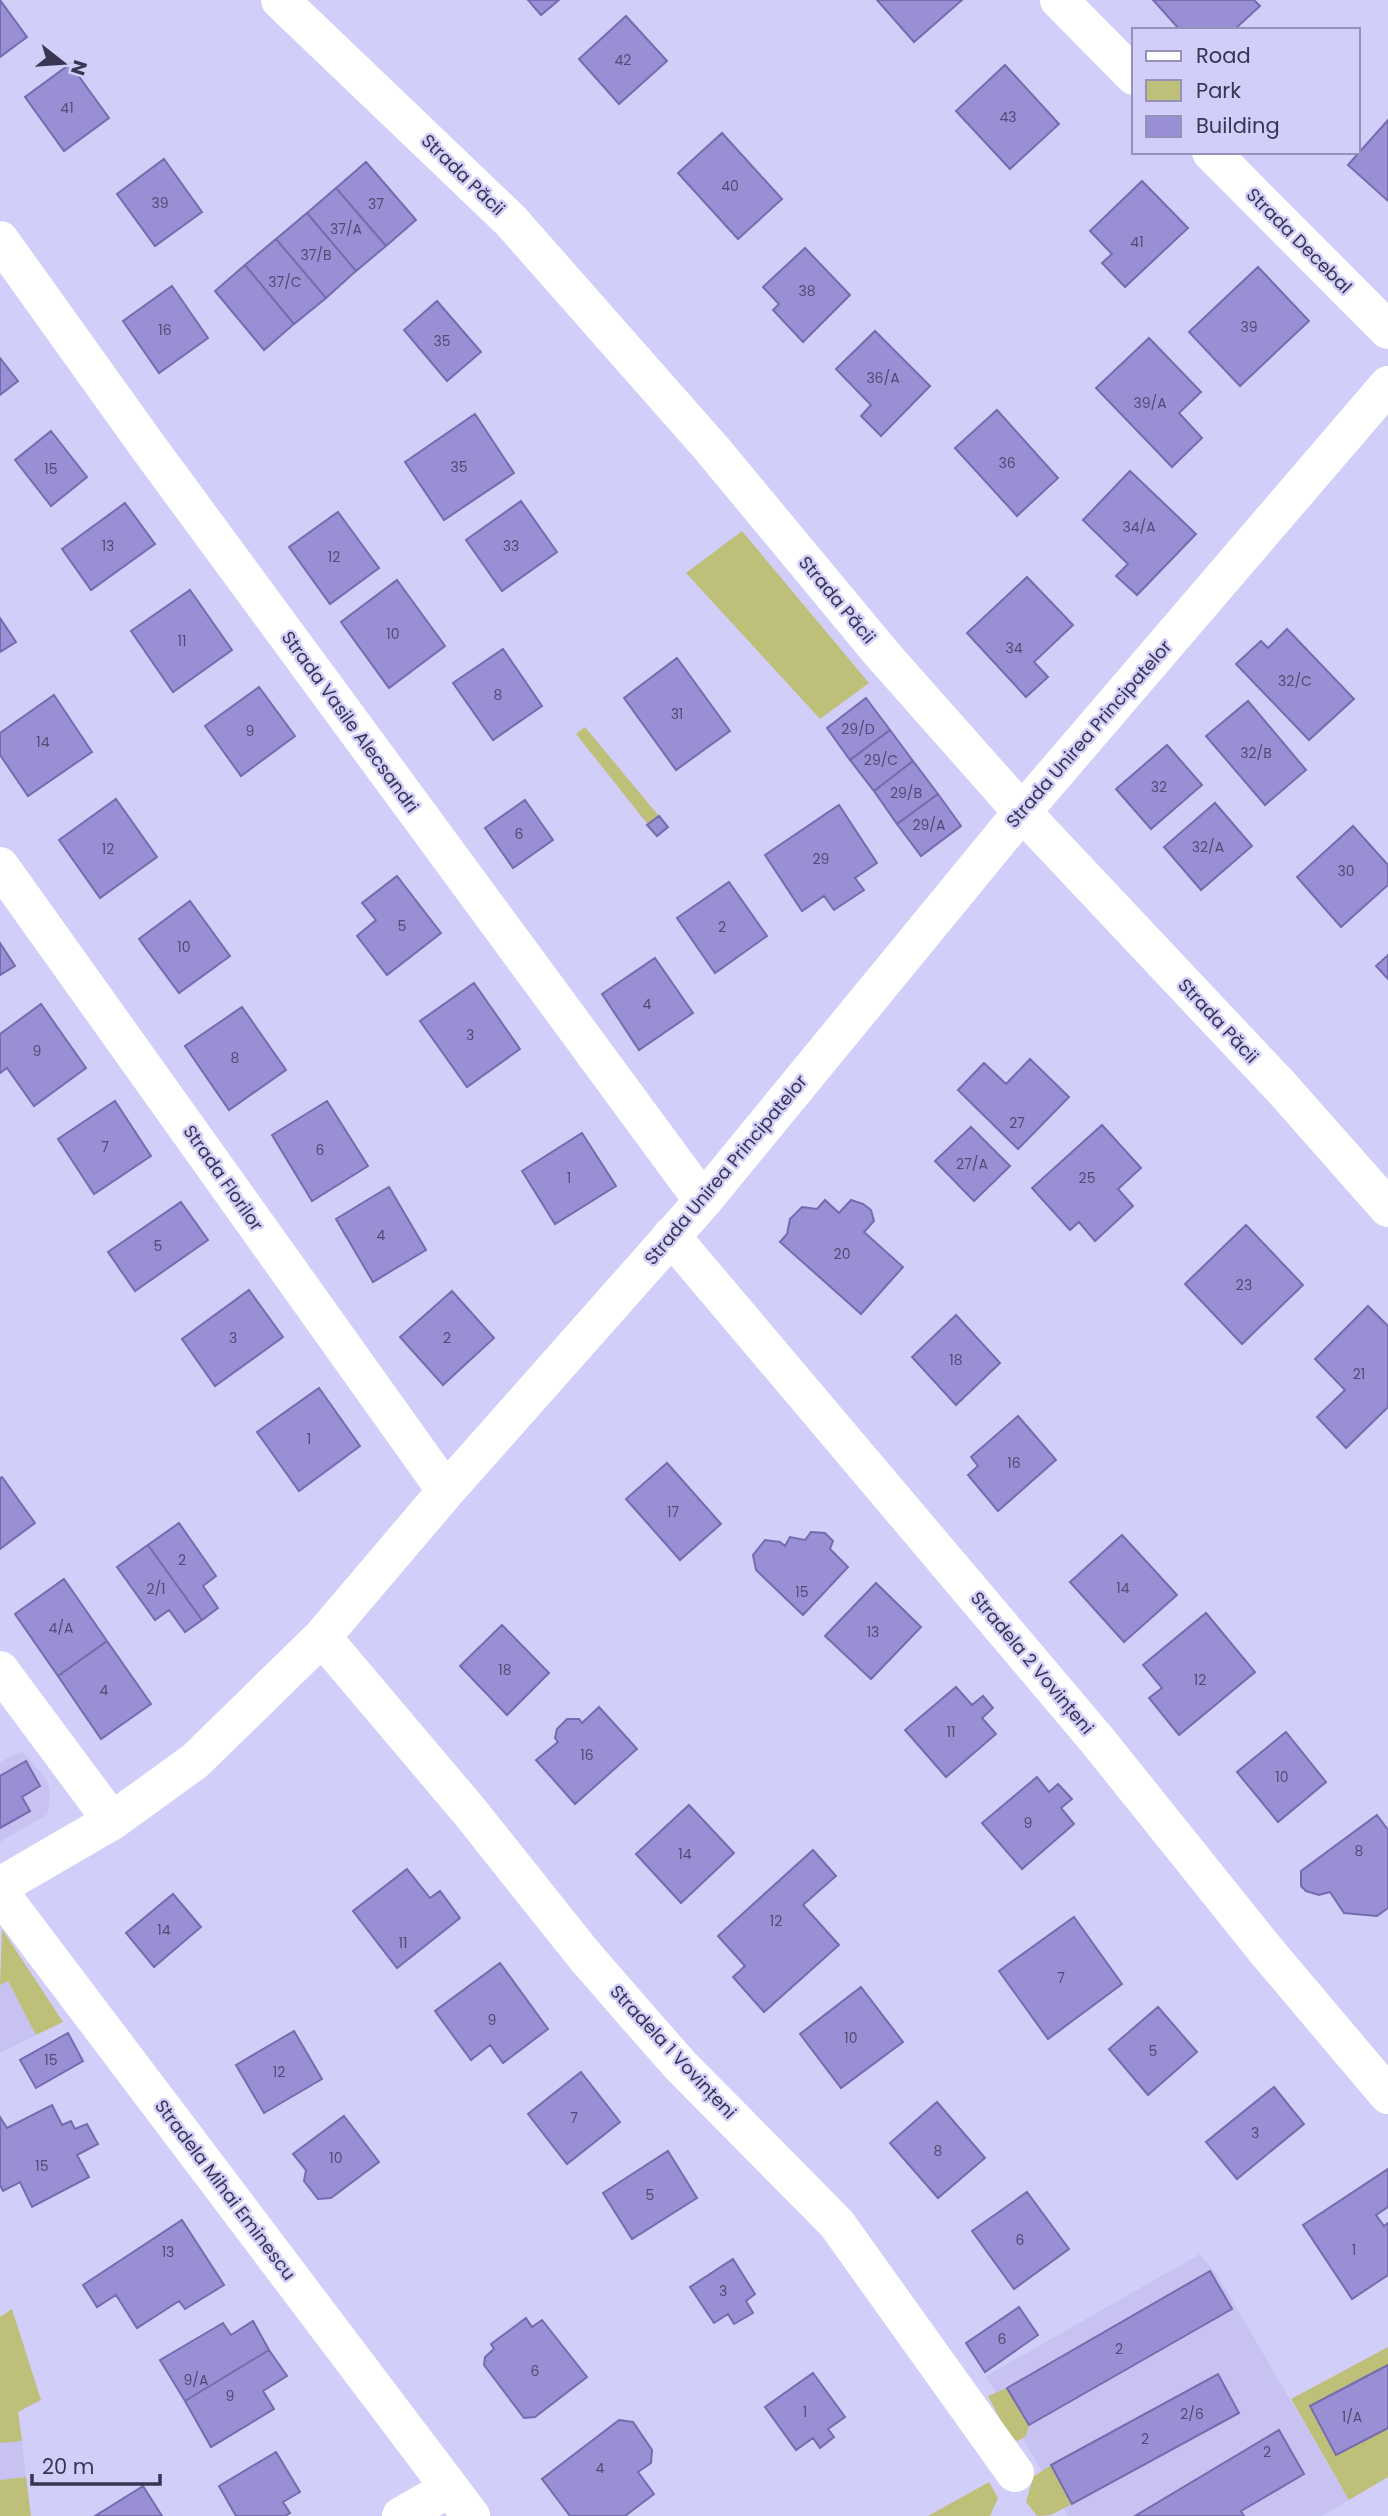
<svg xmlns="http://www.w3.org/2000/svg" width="1388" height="2516" font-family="Poppins,sans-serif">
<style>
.built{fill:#c8c2f3}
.green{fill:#bec07a}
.building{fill:#998fd5;stroke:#756bae;stroke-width:2}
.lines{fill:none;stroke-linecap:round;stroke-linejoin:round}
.minor{stroke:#fff;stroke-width:38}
.labels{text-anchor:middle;stroke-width:5;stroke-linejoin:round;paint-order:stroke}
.number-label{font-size:14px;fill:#514c73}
.street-label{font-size:18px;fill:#393552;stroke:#d2cefa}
</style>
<rect width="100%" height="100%" fill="#d2cefa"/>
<path class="built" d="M 22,1751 L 47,1780 L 50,1793 L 48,1814 L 0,1842 L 0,1762 Z
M 8,1981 L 36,2035 L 0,2053 L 0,1985 Z
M 1200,2254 L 1217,2275 L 1349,2500 L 1322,2516 L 1068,2516 L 986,2376 Z
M 12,2309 L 41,2400 L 18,2412 L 31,2516 L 0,2516 L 0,2317 Z"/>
<path class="green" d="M 742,531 L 869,683 L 820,719 L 686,573 Z
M 585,727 L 668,827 L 657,836 L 576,734 Z
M 2,1929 L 63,2022 L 36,2035 L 8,1981 L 0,1985 Z
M 12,2309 L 41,2400 L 18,2412 L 22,2441 L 0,2443 L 0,2317 Z
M 1388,2347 L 1388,2477 L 1349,2500 L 1291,2399 Z
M 1007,2388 L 1029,2425 L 1026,2436 L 1018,2441 L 1010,2439 L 988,2396 Z
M 1051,2465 L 1072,2504 L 1051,2515 L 1037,2516 L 1026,2502 L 1033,2477 Z
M 26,2477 L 31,2516 L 0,2516 L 0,2480 Z
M 989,2482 L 998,2498 L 990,2516 L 928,2516 Z"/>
<path class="building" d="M 0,0 L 27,37 L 0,57 Z
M 528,0 L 559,0 L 541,15 Z
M 877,0 L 962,0 L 914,42 Z
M 1153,0 L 1254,0 L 1260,6 L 1234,30 L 1180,30 Z
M 626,16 L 667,61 L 619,104 L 579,59 Z
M 70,64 L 109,118 L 64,151 L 25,97 Z
M 1005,65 L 1059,124 L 1010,169 L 956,111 Z
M 1388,120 L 1388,201 L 1348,165 Z
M 722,133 L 782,199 L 738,239 L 678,173 Z
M 164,159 L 202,212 L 155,246 L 117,194 Z
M 366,162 L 416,220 L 386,246 L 336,188 Z
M 1142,181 L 1188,228 L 1125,287 L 1102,263 L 1112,254 L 1090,231 Z
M 336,188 L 386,246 L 356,271 L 307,213 Z
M 307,213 L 356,271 L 326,298 L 276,239 Z
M 276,239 L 326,298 L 294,324 L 245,265 Z
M 805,248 L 850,295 L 803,342 L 773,310 L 779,304 L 763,287 Z
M 245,265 L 294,324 L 264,350 L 215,291 Z
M 1258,267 L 1309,321 L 1240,386 L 1189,332 Z
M 172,286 L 208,338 L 159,373 L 123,321 Z
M 437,301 L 481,352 L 447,381 L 404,330 Z
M 875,331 L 930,386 L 881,436 L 861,416 L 871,405 L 836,369 Z
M 1149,338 L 1201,392 L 1179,413 L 1202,438 L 1172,467 L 1096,388 Z
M 0,358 L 18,381 L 0,395 Z
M 997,410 L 1058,478 L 1017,516 L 955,448 Z
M 475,414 L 514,473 L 444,520 L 405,462 Z
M 51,431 L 87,477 L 51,506 L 15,460 Z
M 1130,471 L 1196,534 L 1137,595 L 1116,576 L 1128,564 L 1083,520 Z
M 521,501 L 557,552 L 502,591 L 466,540 Z
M 125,503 L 155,544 L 91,590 L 62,549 Z
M 338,512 L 379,568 L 330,604 L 289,547 Z
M 1027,577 L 1073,625 L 1034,662 L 1048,677 L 1026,697 L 967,633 Z
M 397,580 L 445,646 L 389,688 L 341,622 Z
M 190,590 L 232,650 L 173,692 L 131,631 Z
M 0,618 L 16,642 L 0,652 Z
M 1287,629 L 1354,699 L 1309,740 L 1236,664 L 1261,641 L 1268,648 Z
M 503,649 L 542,706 L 493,740 L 453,683 Z
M 677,658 L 730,731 L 676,770 L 624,698 Z
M 259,687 L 295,736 L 241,776 L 205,726 Z
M 54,695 L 92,752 L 28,796 L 0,755 L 0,733 Z
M 866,698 L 890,730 L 850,760 L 827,728 Z
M 1248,701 L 1306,770 L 1265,805 L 1206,736 Z
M 890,730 L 913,761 L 874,791 L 850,760 Z
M 1167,745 L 1202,785 L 1151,829 L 1116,789 Z
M 913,761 L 938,794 L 897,824 L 874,791 Z
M 938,794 L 961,826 L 921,856 L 897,824 Z
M 116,799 L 157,857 L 100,898 L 59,840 Z
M 525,800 L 553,840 L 513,868 L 485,828 Z
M 1215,803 L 1252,846 L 1201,890 L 1164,847 Z
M 839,805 L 877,863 L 855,878 L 864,890 L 834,910 L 824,896 L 802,911 L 765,855 Z
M 659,816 L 668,827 L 657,836 L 647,825 Z
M 1353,826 L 1388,865 L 1388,885 L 1341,927 L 1297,877 Z
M 397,876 L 441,933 L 387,975 L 357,936 L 376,920 L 362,903 Z
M 729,882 L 767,936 L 715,973 L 677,918 Z
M 190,901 L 230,956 L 179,993 L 139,939 Z
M 0,943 L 15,966 L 0,975 Z
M 1388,955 L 1388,979 L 1376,966 Z
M 655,958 L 693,1013 L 639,1050 L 602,994 Z
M 474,983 L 520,1049 L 467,1087 L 420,1021 Z
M 41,1004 L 86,1068 L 34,1106 L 7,1068 L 0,1073 L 0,1034 Z
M 242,1007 L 286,1070 L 229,1110 L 185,1046 Z
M 1030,1059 L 1069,1097 L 1018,1149 L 958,1090 L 984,1063 L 1006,1084 Z
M 115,1101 L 151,1156 L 94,1194 L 58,1139 Z
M 327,1101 L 368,1166 L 312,1201 L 272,1135 Z
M 1102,1125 L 1141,1168 L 1118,1189 L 1133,1206 L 1095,1241 L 1079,1222 L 1070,1230 L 1032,1188 Z
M 971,1127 L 1010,1166 L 974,1201 L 935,1161 Z
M 582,1133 L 616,1186 L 555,1224 L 522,1171 Z
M 389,1187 L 426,1250 L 373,1282 L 336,1219 Z
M 825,1200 L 839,1213 L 851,1200 L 863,1204 L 871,1210 L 874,1221 L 864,1232 L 903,1267 L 861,1314 L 780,1242 L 787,1234 L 790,1219 L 802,1207 L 817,1209 Z
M 181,1202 L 208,1240 L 135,1291 L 108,1252 Z
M 1246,1225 L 1303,1285 L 1242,1344 L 1185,1284 Z
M 249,1290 L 283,1337 L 215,1386 L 182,1339 Z
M 452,1291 L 494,1338 L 443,1385 L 400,1337 Z
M 1368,1306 L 1388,1326 L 1388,1407 L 1346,1448 L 1317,1417 L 1345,1390 L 1315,1359 Z
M 956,1315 L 1000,1363 L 956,1405 L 912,1357 Z
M 319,1388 L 360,1446 L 299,1491 L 257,1432 Z
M 1018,1416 L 1056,1460 L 998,1511 L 968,1475 L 978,1466 L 971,1457 Z
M 667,1463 L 721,1524 L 680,1560 L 626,1499 Z
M 2,1477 L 35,1523 L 0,1549 L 0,1478 Z
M 179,1523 L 216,1576 L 203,1586 L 218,1608 L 202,1620 L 148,1545 Z
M 811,1532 L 825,1533 L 833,1541 L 830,1549 L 848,1567 L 803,1615 L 756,1570 L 753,1555 L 765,1540 L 780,1542 L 785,1546 L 790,1537 L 805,1540 Z
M 1122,1535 L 1177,1595 L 1124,1642 L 1070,1582 Z
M 148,1545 L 202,1620 L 185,1632 L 169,1610 L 155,1620 L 117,1567 Z
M 64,1579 L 107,1641 L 58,1676 L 15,1614 Z
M 876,1583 L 921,1627 L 871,1679 L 825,1636 Z
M 1206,1613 L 1255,1672 L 1179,1735 L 1149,1698 L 1162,1688 L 1143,1665 Z
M 502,1625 L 549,1673 L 507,1715 L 460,1666 Z
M 107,1641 L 151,1704 L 101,1739 L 58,1676 Z
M 956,1687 L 972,1705 L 983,1696 L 993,1708 L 982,1718 L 996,1734 L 946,1777 L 905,1730 Z
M 599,1707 L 637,1749 L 575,1804 L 536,1760 L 558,1742 L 555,1738 L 557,1729 L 567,1719 L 579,1719 L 582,1723 Z
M 1286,1732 L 1326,1782 L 1278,1822 L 1237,1772 Z
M 26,1761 L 40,1786 L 22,1797 L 30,1811 L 0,1828 L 0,1776 Z
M 1037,1777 L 1049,1792 L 1058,1784 L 1072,1799 L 1061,1808 L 1074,1824 L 1022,1869 L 982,1823 Z
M 689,1805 L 734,1853 L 681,1903 L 636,1854 Z
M 1377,1815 L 1388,1830 L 1388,1908 L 1377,1916 L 1344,1913 L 1330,1892 L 1319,1895 L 1306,1891 L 1301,1886 L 1301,1871 Z
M 813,1850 L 836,1876 L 803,1905 L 839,1945 L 764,2012 L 733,1977 L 745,1966 L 718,1936 Z
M 407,1869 L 430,1898 L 440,1891 L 460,1918 L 397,1968 L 353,1911 Z
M 173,1894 L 201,1927 L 154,1967 L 126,1933 Z
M 1074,1917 L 1122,1984 L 1048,2039 L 999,1971 Z
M 500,1963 L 548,2029 L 503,2063 L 490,2045 L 471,2060 L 435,2011 Z
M 861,1987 L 903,2042 L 841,2088 L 800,2034 Z
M 1158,2007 L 1197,2052 L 1148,2095 L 1109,2049 Z
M 294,2031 L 322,2079 L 264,2113 L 236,2065 Z
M 68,2033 L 83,2061 L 36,2088 L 20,2060 Z
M 581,2072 L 620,2122 L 567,2164 L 528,2114 Z
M 1274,2087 L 1304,2124 L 1237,2179 L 1206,2142 Z
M 937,2102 L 985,2158 L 938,2198 L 890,2143 Z
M 52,2105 L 62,2125 L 71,2121 L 75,2129 L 87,2124 L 98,2144 L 77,2155 L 89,2177 L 32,2207 L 20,2182 L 3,2191 L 0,2185 L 0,2117 L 7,2128 Z
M 344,2116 L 379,2162 L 331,2198 L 318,2199 L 304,2181 L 306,2170 L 293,2154 Z
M 668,2151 L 697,2198 L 632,2239 L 603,2193 Z
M 1388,2169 L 1388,2207 L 1376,2215 L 1384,2226 L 1388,2223 L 1388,2275 L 1352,2299 L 1303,2225 Z
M 1027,2192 L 1069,2249 L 1014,2289 L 972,2231 Z
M 182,2220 L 224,2285 L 185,2309 L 179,2301 L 137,2328 L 116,2295 L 97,2307 L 83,2285 Z
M 733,2259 L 755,2294 L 746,2301 L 753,2313 L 734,2324 L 728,2314 L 714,2323 L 690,2287 Z
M 1210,2271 L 1232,2309 L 1029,2425 L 1007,2388 Z
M 1019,2307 L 1038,2335 L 985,2372 L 966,2343 Z
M 526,2318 L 532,2327 L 542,2320 L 587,2377 L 535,2417 L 524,2418 L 484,2365 L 485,2357 L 494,2349 L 491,2344 Z
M 253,2321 L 269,2350 L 185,2401 L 160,2360 L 223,2323 L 231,2335 Z
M 269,2350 L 287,2376 L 263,2391 L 274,2409 L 211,2447 L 185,2401 Z
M 1388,2365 L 1388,2428 L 1336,2455 L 1310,2406 Z
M 813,2373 L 845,2417 L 828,2429 L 834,2437 L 820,2448 L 813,2438 L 796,2450 L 765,2407 Z
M 1218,2374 L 1239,2413 L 1072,2504 L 1051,2465 Z
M 619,2420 L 633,2422 L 652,2450 L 651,2463 L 638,2472 L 654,2494 L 625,2516 L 570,2516 L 542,2479 Z
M 1279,2430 L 1304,2474 L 1241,2511 L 1244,2516 L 1135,2516 Z
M 276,2452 L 300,2492 L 283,2502 L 290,2513 L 285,2516 L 236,2516 L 219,2486 Z
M 143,2486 L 162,2516 L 95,2516 Z"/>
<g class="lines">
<path class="minor" d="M 280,0 L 511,221 L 712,449 L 882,654 L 1022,812 L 1282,1088 L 1388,1208
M 1059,0 L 1134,76
M 1211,152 L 1388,330
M 0,240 L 146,444 L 703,1201
M 0,866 L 446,1491
M 671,1236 L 1097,1740 L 1268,1953 L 1388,2095
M 322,1637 L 470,1812 L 584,1955 L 636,2015 L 680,2065 L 837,2224 L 1015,2473
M 0,1670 L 112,1821
M 0,1886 L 112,1821 L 195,1761 L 322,1637 L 446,1491 L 703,1201 L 1022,812 L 1388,385
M 0,1893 L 471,2516
M 401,2516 L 450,2488"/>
</g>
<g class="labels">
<g class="number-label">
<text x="623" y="65">42</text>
<text x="67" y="113">41</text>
<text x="1008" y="122">43</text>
<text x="730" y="191">40</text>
<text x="160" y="208">39</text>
<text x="376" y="209">37</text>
<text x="346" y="234">37/A</text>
<text x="1137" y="247">41</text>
<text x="316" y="260">37/B</text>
<text x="285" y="287">37/C</text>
<text x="807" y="296">38</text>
<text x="1249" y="332">39</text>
<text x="165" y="335">16</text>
<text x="442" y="346">35</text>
<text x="883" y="383">36/A</text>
<text x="1150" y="408">39/A</text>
<text x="1007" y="468">36</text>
<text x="459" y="472">35</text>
<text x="51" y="474">15</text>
<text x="1139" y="532">34/A</text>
<text x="108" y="551">13</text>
<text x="511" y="551">33</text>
<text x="334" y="562">12</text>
<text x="393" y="639">10</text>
<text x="182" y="646">11</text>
<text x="1014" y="653">34</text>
<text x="1295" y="686">32/C</text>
<text x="498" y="700">8</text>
<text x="677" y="719">31</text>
<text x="858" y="734">29/D</text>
<text x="250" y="736">9</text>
<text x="43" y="747">14</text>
<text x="1256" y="758">32/B</text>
<text x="881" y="765">29/C</text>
<text x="1159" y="792">32</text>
<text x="906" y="798">29/B</text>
<text x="929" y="830">29/A</text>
<text x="519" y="839">6</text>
<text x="1208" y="852">32/A</text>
<text x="108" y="854">12</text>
<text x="821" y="864">29</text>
<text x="1346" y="876">30</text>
<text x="402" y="931">5</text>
<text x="722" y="932">2</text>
<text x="184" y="952">10</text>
<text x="647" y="1009">4</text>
<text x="470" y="1040">3</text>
<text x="37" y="1056">9</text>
<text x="235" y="1063">8</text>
<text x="1017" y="1128">27</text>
<text x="105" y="1152">7</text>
<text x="320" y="1155">6</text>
<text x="972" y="1169">27/A</text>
<text x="569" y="1183">1</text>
<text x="1087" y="1183">25</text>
<text x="381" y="1240">4</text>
<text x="158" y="1251">5</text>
<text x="842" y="1259">20</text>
<text x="1244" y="1290">23</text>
<text x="233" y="1343">3</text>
<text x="447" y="1343">2</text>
<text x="956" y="1365">18</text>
<text x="1359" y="1379">21</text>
<text x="309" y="1444">1</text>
<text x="1014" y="1468">16</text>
<text x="673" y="1517">17</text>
<text x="182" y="1565">2</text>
<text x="1123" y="1593">14</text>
<text x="156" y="1594">2/1</text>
<text x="802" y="1597">15</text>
<text x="61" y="1633">4/A</text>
<text x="873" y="1637">13</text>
<text x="505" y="1675">18</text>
<text x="1200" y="1685">12</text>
<text x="104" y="1695">4</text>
<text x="951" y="1737">11</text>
<text x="587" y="1760">16</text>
<text x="1282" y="1782">10</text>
<text x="1028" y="1828">9</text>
<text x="1359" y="1856">8</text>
<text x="685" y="1859">14</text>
<text x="776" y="1926">12</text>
<text x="164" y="1935">14</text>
<text x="403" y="1948">11</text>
<text x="1061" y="1983">7</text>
<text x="492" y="2025">9</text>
<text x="851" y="2043">10</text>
<text x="1153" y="2056">5</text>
<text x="51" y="2065">15</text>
<text x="279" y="2077">12</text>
<text x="574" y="2123">7</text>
<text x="1255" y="2138">3</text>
<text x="938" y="2156">8</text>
<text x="336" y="2163">10</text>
<text x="42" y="2171">15</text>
<text x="650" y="2200">5</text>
<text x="1020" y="2245">6</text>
<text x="1354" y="2255">1</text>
<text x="168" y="2257">13</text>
<text x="723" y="2296">3</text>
<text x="1002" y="2344">6</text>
<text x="1119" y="2354">2</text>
<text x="535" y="2376">6</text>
<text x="196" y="2385">9/A</text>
<text x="230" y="2401">9</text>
<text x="805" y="2417">1</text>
<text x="1192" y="2419">2/6</text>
<text x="1352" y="2422">1/A</text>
<text x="1145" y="2444">2</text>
<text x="1267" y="2457">2</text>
<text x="600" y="2473">4</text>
</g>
<g class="street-label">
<text transform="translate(463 175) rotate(44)" y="6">Strada Păcii</text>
<text transform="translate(1299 241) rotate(45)" y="6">Strada Decebal</text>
<text transform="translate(837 600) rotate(50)" y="6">Strada Păcii</text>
<text transform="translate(350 722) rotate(54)" y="6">Strada Vasile Alecsandri</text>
<text transform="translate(1089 734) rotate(-49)" y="6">Strada Unirea Principatelor</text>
<text transform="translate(1218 1021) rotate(47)" y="6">Strada Păcii</text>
<text transform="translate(726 1170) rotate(-50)" y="6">Strada Unirea Principatelor</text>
<text transform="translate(223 1178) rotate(55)" y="6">Strada Florilor</text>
<text transform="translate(1032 1663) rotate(50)" y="6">Stradela 2 Vovințeni</text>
<text transform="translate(673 2052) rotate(47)" y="6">Stradela 1 Vovințeni</text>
<text transform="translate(225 2190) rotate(53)" y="6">Stradela Mihai Eminescu</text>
</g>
</g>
<rect x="1132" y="28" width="228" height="126" fill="#d2cefa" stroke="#9591b7" stroke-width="2"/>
<rect x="1146" y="51" width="35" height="10" fill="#ffffff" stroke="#9591b7" stroke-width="2"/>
<text x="1196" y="63" font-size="21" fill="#393552">Road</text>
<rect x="1146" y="80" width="35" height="21" fill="#bec07a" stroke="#9591b7" stroke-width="2"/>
<text x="1196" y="98" font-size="21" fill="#393552">Park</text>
<rect x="1146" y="116" width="35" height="21" fill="#998fd5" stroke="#9591b7" stroke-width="2"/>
<text x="1196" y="133" font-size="21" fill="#393552">Building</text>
<g transform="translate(63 63) rotate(107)" stroke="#d2cefa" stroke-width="5" paint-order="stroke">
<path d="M0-5L12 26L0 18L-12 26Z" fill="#393552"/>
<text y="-10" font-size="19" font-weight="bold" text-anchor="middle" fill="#393552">N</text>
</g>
<path d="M32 2474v10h128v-10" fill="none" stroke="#393552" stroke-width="3.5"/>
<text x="42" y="2474" font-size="21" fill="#393552" stroke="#d2cefa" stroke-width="5" paint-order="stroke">20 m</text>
</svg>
